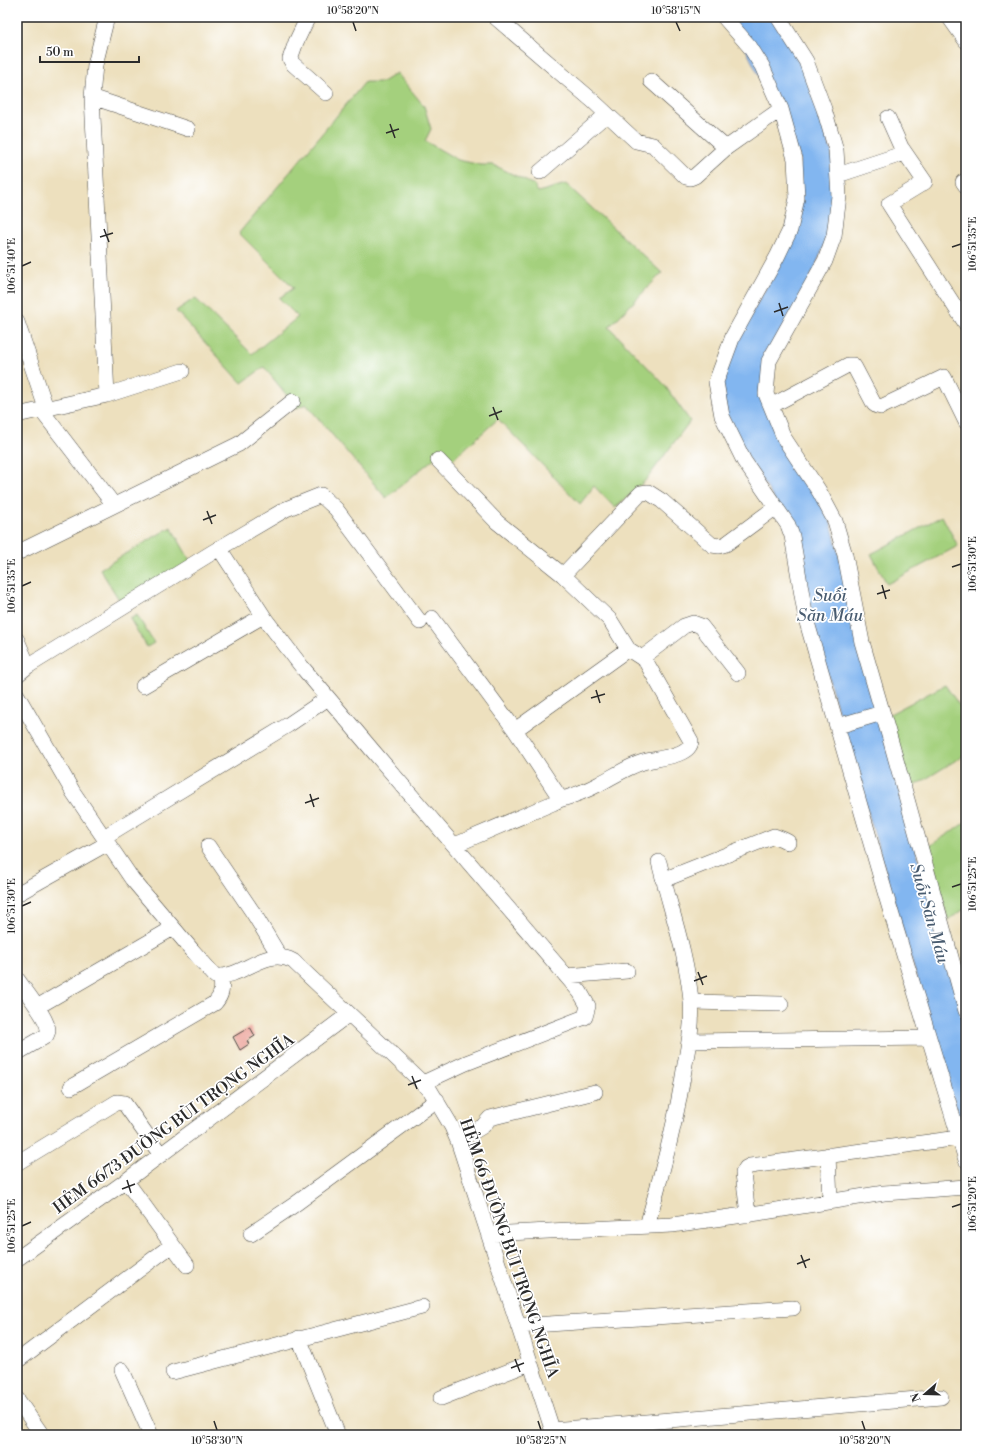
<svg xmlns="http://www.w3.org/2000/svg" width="983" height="1452" font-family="'Libre Bodoni',serif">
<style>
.green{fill:#a4d07d;stroke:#687e54}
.water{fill:#82b6f0;stroke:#56708e}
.building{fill:#e99489}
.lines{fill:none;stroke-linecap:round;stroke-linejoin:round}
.minor-casing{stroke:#484641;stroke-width:16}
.minor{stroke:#fff;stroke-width:15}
.ticks{fill:none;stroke:#2b2b2b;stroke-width:1.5}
.labels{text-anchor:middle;stroke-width:3.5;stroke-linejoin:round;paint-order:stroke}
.street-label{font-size:16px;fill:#2b2b2b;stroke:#fff}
.water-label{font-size:17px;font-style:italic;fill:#495c70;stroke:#fff}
.neatline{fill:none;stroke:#2b2b2b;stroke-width:1.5}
.ticks-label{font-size:10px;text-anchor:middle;fill:#2b2b2b}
</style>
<rect width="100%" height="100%" fill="#fff"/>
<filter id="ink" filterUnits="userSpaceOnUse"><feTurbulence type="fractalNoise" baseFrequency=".025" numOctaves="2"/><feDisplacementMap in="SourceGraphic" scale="8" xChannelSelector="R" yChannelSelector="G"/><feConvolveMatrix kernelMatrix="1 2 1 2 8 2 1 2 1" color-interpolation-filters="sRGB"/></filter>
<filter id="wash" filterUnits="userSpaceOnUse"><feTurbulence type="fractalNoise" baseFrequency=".012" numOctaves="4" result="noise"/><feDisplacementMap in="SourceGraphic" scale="16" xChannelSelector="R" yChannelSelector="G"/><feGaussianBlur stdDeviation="0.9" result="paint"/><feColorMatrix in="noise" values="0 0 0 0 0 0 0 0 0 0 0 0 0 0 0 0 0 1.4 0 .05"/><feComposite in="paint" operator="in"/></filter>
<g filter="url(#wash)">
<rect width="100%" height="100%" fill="#ede0be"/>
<path class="green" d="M 397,73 L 424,106 L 431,129 L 425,141 L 458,160 L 481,165 L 494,165 L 534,185 L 538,192 L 566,184 L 662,273 L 609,327 L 663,383 L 690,421 L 646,480 L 615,508 L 594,486 L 580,504 L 498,419 L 451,461 L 443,451 L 386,498 L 306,404 L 297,408 L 264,367 L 242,383 L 176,311 L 195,298 L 252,354 L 298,317 L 279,298 L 294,288 L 239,233 L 365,82 L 382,82 Z
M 942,516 L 958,546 L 887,584 L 871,554 Z
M 171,527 L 191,562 L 121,603 L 100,569 Z
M 137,615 L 154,643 L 147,647 L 130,619 Z
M 945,685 L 964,712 L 966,712 L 966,754 L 911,788 L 888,715 Z
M 966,822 L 966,908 L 948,920 L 928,847 Z"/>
<path class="water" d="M 730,17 L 772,17 L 801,62 L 832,152 L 835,196 L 829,234 L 762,394 L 831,523 L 888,748 L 966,1028 L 966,1145 L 812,622 L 797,536 L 749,459 L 726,415 L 721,382 L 737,339 L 781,261 L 800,159 Z"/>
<g id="blocks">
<path class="building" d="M 250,1027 L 255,1036 L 247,1041 L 249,1044 L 240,1050 L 233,1037 Z"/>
</g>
</g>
<g filter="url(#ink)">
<use href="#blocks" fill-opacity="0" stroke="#484641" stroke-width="1"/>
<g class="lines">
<g class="minor-casing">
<path id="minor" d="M 308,17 L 296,42 L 290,59 L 293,64 L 326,93
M 495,17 L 593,101 L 636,141 L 653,145 L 686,177 L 690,178 L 695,176 L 726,148 L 781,109
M 724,17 L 750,47 L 762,66 L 781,109 L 795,159 L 797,198 L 790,230 L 777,257 L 733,336 L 716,382 L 722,416 L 744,461 L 788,525 L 792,536 L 806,619 L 887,899 L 966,1160
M 778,17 L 806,61 L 824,109 L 836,150 L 839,196 L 834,236 L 825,261 L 769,361 L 766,394 L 784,438 L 819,491 L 835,521 L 845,555 L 862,642 L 891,742 L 966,1011
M 949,17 L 966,41
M 651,81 L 726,148
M 92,97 L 188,129
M 888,118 L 901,147 L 925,182 L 889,204 L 966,324
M 540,172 L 607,114
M 838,175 L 905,153
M 963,182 L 966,186
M 17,322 L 46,408
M 107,395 L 182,371
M 771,406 L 848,365 L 853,365 L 855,368 L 874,404 L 877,406 L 881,407 L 944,377 L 966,422
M 41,410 L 114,505
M 17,415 L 107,395 L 92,97 L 95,65 L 107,17
M 438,460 L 497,522 L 563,575 L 610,620 L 628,649 L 515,730
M 219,548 L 266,620 L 302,667 L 373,751 L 580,992 L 588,1006 L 585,1017 L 466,1063 L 423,1083
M 17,553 L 239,444 L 293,401
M 563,575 L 641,493 L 648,492 L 662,501 L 712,545 L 719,546 L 726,544 L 776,507
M 432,618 L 515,730 L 560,798 L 559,800 L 553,803 L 455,845
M 17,640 L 28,666
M 642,658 L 684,626 L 693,623 L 701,626 L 738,673
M 17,675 L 28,666 L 213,552 L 286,509 L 321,495 L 336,509 L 420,622
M 143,686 L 263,616
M 17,695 L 73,792 L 132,879 L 192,950 L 215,976 C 242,979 265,946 293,961 L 430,1090 L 452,1127 L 458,1141 L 554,1435
M 838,726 L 882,713
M 559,800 C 573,796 586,791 599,784 C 614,776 627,767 643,762 C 656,758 690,757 691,741 L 645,660 L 628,649
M 104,837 L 288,725 L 328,698
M 208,846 L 254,914 L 280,957
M 663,880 L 774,836 L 782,839 L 788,842
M 17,894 L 108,843
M 566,976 L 627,971
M 17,979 C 24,989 48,1019 48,1030 C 48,1033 47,1034 46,1036 L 17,1053
M 691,1002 L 781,1004
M 37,1007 L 173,928
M 689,1041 L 928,1038
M 71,1087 L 215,1003 C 223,994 222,988 221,976
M 458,1141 L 483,1126 L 490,1118 L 595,1092
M 828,1155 L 830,1201
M 17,1163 L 117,1102 L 124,1103 L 161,1155
M 126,1181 L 187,1265
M 748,1215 L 743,1173 L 746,1168 L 750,1166 L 959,1138
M 647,1226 C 662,1172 677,1119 685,1064 C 689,1043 693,1022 691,1001 C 687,954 670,908 659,862
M 251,1234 L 294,1205 L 437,1100
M 489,1234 L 672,1225 L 758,1213 L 884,1193 L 966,1187
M 17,1259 L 123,1183 L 349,1014
M 518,1326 L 793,1308
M 299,1338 L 338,1435
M 17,1361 L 172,1245
M 122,1370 L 151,1435
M 173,1372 L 422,1307
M 441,1398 L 530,1363
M 17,1399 L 42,1435
M 552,1430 L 941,1397"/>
</g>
<use href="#minor" class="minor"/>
</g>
</g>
<path class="ticks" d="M 353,22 L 356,31M 676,22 L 680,31M 390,124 L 395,138M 386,133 L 399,129M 104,229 L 109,242M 100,237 L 113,233M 952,247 L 961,244M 22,266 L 31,262M 779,303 L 783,316M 774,312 L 788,307M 493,407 L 498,420M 489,416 L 502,411M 207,511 L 212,524M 203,520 L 216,515M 952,567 L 961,564M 882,585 L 886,599M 22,586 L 31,582M 877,594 L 890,590M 596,690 L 600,703M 591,698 L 605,694M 310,794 L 314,807M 305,803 L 319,798M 952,887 L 961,884M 22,906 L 31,902M 698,972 L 703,985M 694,981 L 707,976M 412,1076 L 417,1089M 408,1085 L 421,1080M 127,1180 L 131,1193M 122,1189 L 135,1184M 952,1207 L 961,1204M 22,1226 L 31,1222M 801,1255 L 806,1268M 797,1264 L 810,1259M 515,1359 L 520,1372M 511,1368 L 524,1363M 214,1421 L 217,1430M 538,1421 L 541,1430M 862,1421 L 865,1430"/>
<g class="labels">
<g class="street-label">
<text transform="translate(173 1123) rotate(-36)" y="6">HẺM 66/73 ĐƯỜNG BÙI TRỌNG NGHĨA</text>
<text transform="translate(510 1248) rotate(71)" y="6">HẺM 66 ĐƯỜNG BÙI TRỌNG NGHĨA</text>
</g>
<g class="water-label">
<text x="830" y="601">Suối<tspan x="830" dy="20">Săn Máu</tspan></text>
<text transform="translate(930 913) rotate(74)" y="6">Suối Săn Máu</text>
</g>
</g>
<rect width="983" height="1452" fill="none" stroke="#fff" stroke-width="44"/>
<g transform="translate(925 1394) rotate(250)" stroke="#ffffff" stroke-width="3" paint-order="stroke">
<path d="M0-3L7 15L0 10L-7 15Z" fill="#2b2b2b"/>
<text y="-6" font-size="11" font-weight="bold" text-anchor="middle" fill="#2b2b2b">N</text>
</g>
<path d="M40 56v6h99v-6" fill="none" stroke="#2b2b2b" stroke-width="2"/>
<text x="46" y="56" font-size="12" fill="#2b2b2b" stroke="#ffffff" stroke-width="3" paint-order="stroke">50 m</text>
<rect x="22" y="22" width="939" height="1408" class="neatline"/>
<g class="ticks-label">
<text x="353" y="14">10°58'20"N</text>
<text x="676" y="14">10°58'15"N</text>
<text transform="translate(972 244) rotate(-90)" y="4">106°51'35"E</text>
<text transform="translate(11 266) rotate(-90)" y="4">106°51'40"E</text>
<text transform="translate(972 564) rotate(-90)" y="4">106°51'30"E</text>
<text transform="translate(11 586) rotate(-90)" y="4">106°51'35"E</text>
<text transform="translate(972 884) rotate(-90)" y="4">106°51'25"E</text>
<text transform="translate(11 906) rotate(-90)" y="4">106°51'30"E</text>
<text transform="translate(972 1204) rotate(-90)" y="4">106°51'20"E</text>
<text transform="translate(11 1226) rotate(-90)" y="4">106°51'25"E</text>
<text x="217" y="1444">10°58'30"N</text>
<text x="541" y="1444">10°58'25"N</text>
<text x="865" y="1444">10°58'20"N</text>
</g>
</svg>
